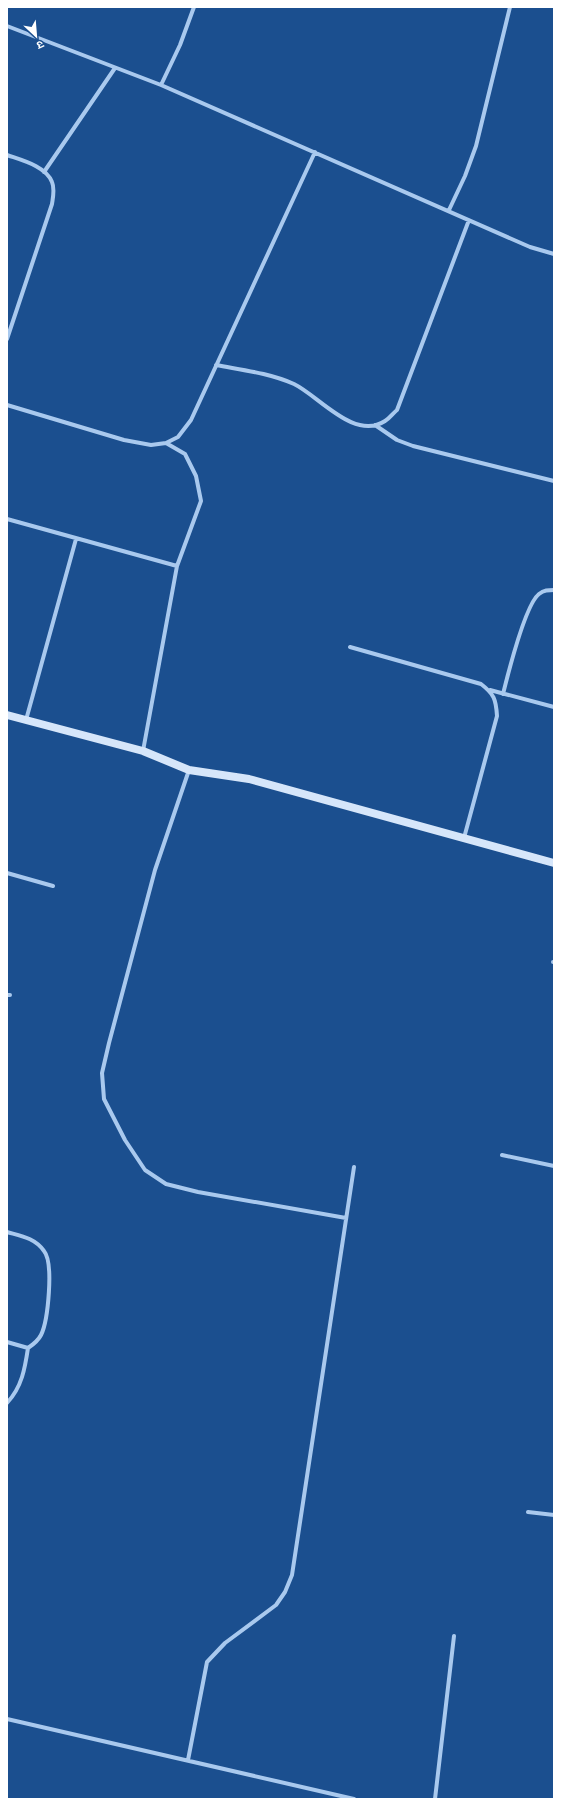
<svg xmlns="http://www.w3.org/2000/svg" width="561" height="1806" font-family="'Archivo Narrow','Noto Sans Devanagari',sans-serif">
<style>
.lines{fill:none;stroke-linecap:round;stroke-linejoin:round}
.street{stroke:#a9c9ee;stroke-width:4}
.secondary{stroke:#d6e6fa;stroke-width:8}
</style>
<rect width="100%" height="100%" fill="#1b4f8f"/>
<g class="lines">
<path class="street" d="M 7,26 L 161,85 L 530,247 L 554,254
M 161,85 L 180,45 L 194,7
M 7,155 C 21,160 46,166 52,182 C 55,189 53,197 52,204 L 7,339
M 44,172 L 115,68
M 449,210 L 465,176 L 476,146 L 510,7
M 216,365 C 242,370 269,373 294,384 C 319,396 354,441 385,421 C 390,418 393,413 397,410 L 469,220
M 7,405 L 124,440 L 151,445 L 166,443 L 178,437 L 191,420 L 315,152
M 375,425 L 397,440 L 413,446 L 554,481
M 7,519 L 177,566
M 350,647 L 481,684 C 494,694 496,699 497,716 L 464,838
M 490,690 L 554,707
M 503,694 C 508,674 525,605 539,594 C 544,590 548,590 554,590
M 26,720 L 76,539
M 143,751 L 177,566 L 201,501 L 196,476 L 185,454 L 166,443
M 189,770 L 155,870 L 109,1043 L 102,1073 L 104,1099 L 125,1140 L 145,1170 L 166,1184 L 198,1192 L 346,1218
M 7,873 L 53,886
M 553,962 L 554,962
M 7,995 L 10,995
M 502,1155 L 554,1166
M 7,1232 C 21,1236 35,1238 44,1251 C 54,1263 48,1321 41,1335 C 38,1341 34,1344 28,1348 C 25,1368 22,1387 7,1403
M 7,1342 L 28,1348
M 528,1512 L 554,1515
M 7,1719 L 354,1799
M 188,1760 L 207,1662 L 225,1643 L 276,1605 L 285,1592 L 292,1575 L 354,1167
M 435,1799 L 454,1636"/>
<path class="secondary" d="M 7,715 L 143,751 L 189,770 L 249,779 L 554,863"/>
</g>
<rect width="561" height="1806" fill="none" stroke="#ffffff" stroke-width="16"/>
<g transform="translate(36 36) rotate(154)" stroke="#1b4f8f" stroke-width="3" paint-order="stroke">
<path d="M0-3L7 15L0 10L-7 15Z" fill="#ffffff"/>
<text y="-6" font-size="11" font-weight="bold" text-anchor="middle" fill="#ffffff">उ</text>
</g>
</svg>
